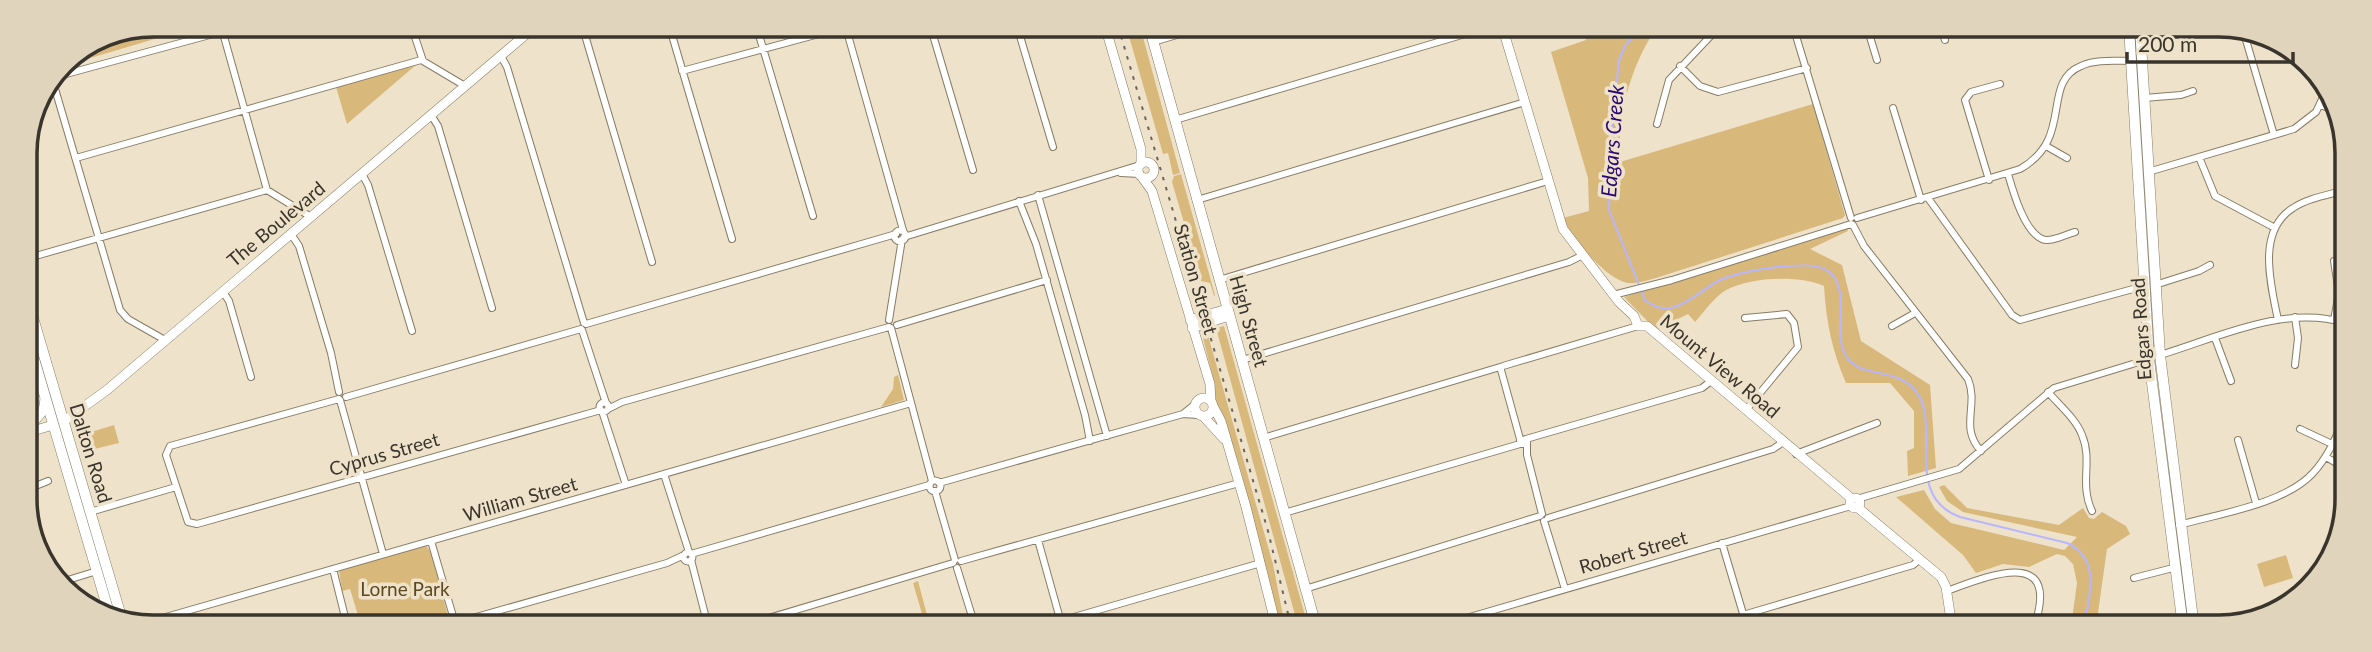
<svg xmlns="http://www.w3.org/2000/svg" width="2372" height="652" font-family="Lato,sans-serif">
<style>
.green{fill:#d8b97b}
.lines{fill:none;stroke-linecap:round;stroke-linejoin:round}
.stream{stroke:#b7b6ff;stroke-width:2}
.street-casing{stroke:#887c66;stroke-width:8}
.secondary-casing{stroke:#887c66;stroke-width:10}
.primary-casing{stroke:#887c66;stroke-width:11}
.street{stroke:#fff;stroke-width:6}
.secondary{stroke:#fff;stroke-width:9}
.primary{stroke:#fff;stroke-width:10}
.rail{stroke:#6c6558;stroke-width:2;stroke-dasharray:3.5 7;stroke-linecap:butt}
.labels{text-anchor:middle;stroke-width:7;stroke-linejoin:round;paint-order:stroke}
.street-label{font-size:19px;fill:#3a352c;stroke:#efe2ca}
.park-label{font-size:19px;fill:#5c4920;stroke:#efe2ca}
.water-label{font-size:21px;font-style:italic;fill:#2a0874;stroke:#efe2ca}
.rim{fill:none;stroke:#3a352c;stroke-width:3.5}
</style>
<rect width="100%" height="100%" fill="#efe2ca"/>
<path class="green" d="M 152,25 L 202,25 L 60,67 L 62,62 L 104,34 Z
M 1126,26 L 1140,26 L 1180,173 L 1173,175 L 1168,153 L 1163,154 Z
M 1582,26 L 1658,26 C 1631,63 1617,116 1620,162 L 1813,104 L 1845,215 L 1843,218 L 1656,278 C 1648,280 1637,284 1629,283 C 1607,281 1572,238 1563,218 L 1589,211 L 1588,178 L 1551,52 L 1586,40 Z
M 416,65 L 347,124 L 336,87 Z
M 1181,174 L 1215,295 L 1214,296 L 1210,283 L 1201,281 L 1172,182 L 1174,176 Z
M 1846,226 L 1848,231 L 1810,249 L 1842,265 L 1861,341 L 1930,385 L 1936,468 L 1908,476 L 1907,451 L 1914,448 L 1914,411 L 1890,383 L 1846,383 C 1832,351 1826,321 1824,286 C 1799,275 1752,277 1726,290 C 1715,296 1704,312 1695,322 L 1688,314 L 1656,330 L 1624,297 Z
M 1224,326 L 1308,626 L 1298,626 L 1216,328 Z
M 1207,332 L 1273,564 L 1285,626 L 1280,626 L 1241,471 L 1229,433 L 1214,399 L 1214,382 L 1202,334 Z
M 898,375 L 904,400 L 881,407 L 893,389 L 894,377 Z
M 114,425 L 119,443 L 82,452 L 78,436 Z
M 1944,485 L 1967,508 L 2059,525 L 2083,508 L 2089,518 L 2094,519 L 2102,512 L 2126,526 L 2130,534 L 2107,549 L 2096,627 L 2071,627 L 2077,583 L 2073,564 L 2065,556 L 2057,554 L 2029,567 L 2003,564 L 1976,573 L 1963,555 L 1896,497 L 1924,490 L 1935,509 L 1951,523 L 2064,550 L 2077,537 L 1963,512 L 1947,501 L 1939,487 Z
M 426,546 L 431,552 L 449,620 L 437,625 L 361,625 L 350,589 L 342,591 L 339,570 Z
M 2286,555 L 2293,578 L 2264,587 L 2257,564 Z
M 918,581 L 930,626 L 893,626 L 923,617 L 913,583 Z"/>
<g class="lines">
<path class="stream" d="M 1642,26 L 1625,46 L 1619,60 L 1611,139 L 1609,210 L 1645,300 C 1672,323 1696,292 1720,280 C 1739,271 1812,258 1828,271 C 1851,288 1834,329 1844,352 C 1856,383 1905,362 1921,400 C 1937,437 1906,497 1960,517 L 2067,543 C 2102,559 2089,597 2084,627"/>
<g class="street-casing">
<path id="street" d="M 411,25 L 423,61 L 465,86
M 582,25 L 652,262
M 669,25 L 732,239
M 756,25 L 813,216
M 930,25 L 973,170
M 1017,26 L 1053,147
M 1793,26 L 1851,218
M215 30a4 4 0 1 1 8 0a4 4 0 1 1-8 0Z
M 1867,27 L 1877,60
M 1941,27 L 1945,40
M 846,28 L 903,230
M 223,31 L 239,25
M 223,33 L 267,190 L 311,217
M 2140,34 L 2175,32
M 2246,40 L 2274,135
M 1153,42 L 1207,26
M 501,56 L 507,67 L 584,323
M 1680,66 L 1700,86 L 1718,92 L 1807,68
M 682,71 L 841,28
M 55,77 L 217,33
M 53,82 L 120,310 L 128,319 L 165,340
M 2144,98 L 2181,95 L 2193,91
M 2321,105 L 2337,112
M 1893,108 L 1921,200
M 431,115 L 438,126 L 492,308
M 1175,120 L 1492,26
M 1657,124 L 1669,80 L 1720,26
M 2046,146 L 2067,158
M 2199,157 L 2215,196 L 2275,228
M 76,158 L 421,60
M 2148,172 L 2294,129 L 2316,112 L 2326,91
M 1121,173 L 1140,174
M 362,174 L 368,185 L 412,331
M 2008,174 C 2013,191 2024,231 2042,239 C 2051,243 2066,234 2075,232
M 1989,180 L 1965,100 L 1971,92 L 2000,84
M 1038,195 L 1107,436
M 1928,198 L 2012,315 L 2020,320 L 2144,286
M 1197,200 L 1525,102
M 1019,201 L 1036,244 L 1085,415 L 1090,441
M 1857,218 L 2020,169 C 2075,138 2040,83 2081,66 C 2095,59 2115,61 2131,61
M 1853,225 L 1864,246 L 1968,379 C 1979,406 1959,427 1981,451
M894.5 236a5.5 5.5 0 1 1 11 0a5.5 5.5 0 1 1-11 0Z
M 291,234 L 299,246 L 331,353 L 339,392
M 904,237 L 1140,165
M 25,259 L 267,190
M 1219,280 L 1548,181
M 2155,285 L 2199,271 L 2210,265
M 223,292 L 229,301 L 251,377
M 1613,295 L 1672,280 L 1851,224
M 1745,318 L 1787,314 L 1794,323 L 1798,347 L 1746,410
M 889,320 L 902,239
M 2278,320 C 2271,285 2256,231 2293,208 C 2308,198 2328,195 2345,190
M 2334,320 L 2339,293 L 2334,261
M 586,324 L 896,234
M 897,325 L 1047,280
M 1892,326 L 1915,313
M 891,328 L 932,481
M 582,330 L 606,403
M 2215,338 L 2231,381
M 2160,355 C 2217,338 2285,304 2345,323
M 1242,360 L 1569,262 L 1583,255
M 2295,365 L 2298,338 L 2295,317
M 1503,366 L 1638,326
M 1501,370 L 1520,439
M 2048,392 C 2060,406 2076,419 2082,435 C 2093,461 2079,484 2092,511
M 346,397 L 581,329
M 339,399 L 170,446 L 166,455 L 188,522 L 197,524 L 601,410
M 340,400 L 383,554
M599.5 407a4.5 4.5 0 1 1 9 0a4.5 4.5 0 1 1-9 0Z
M 608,409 L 622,402 L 889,327
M 602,411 L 626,485
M 1184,413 L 1194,405
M 2300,429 L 2332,444
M 1263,438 L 1500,367
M 1526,439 L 1702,388 L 1711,381
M 2238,440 L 2256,503
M 1526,444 L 1520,444 L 1520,439 L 1527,440 L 1527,455 L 1542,514
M 1796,454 L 1877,423
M 2326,457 L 2345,468
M 664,474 L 689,552
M929.5 486a5.5 5.5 0 1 1 11 0a5.5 5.5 0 1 1-11 0Z
M 939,483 L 1183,414 L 1198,415
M 935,491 L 955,560
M 1857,499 L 1959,469 L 2054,388 L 2149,359
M 28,509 L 33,487 L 48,481
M 27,510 L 37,543
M 90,512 L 176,487
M 1284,513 L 1520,444
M 1548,518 L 1773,449 L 1783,442
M 1544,521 L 1565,589
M 2179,525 C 2218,514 2285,504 2313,473 C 2328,457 2336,437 2345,417
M 1038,540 L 1062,626
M 431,541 L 455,623
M 1722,543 L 1747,627
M683.5 557a4.5 4.5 0 1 1 9 0a4.5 4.5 0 1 1-9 0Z
M 691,554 L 929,485
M 691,560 L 708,626
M 961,561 L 1239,483
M 957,568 L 975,626
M 333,569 L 347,625
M 2134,578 L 2173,568
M 58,583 L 97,571
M 1305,589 L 1540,516
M 1947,591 C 1988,576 2062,545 2034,627
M 1743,615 L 1913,565 L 1920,559
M 1060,621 L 1261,563
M 138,625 L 911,403
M 448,625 L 667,563 L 684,555
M 742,626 L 953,563
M 1439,626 L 1851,506"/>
</g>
<g class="secondary-casing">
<path id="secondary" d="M 1105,26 L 1141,149 L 1141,164
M 1502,26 L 1563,229 L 1619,302 L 1634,316 L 1638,326 L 1647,326 L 1852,499
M1138 170a8 8 0 1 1 16 0a8 8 0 1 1-16 0Z
M 1142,177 L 1152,191 L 1210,384 L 1211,401
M 1190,320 L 1227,309
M 1192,328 L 1229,316
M1195 407a9 9 0 1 1 18 0a9 9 0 1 1-18 0Z
M 1213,406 L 1221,421 L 1246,507 L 1276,626
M 1203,416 L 1224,439
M 64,421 L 107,390 L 537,25
M 26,431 L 43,411 L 45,399
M 26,433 L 53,425
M1850 503a5 5 0 1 1 10 0a5 5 0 1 1-10 0Z
M 1857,507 L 1941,577 L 1946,587 L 1952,627"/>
</g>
<g class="primary-casing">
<path id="primary" d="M 1149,26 L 1316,626
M 2129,27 L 2149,359 L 2183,627
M 2140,27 L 2160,355 L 2194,627
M 26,294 L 123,623
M 26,332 L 110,616"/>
</g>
<use href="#street" class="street"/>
<use href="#secondary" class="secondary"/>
<use href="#primary" class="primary"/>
<path class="rail" d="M 1118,26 L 1268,531 L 1291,626"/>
</g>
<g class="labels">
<g class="street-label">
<text transform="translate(276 224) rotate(-40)" y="7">The Boulevard</text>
<text transform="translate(1196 279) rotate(74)" y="7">Station Street</text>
<text transform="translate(1249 321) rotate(74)" y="7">High Street</text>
<text transform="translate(2141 329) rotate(-94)" y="7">Edgars Road</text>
<text transform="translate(1720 366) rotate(40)" y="7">Mount View Road</text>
<text transform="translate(91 453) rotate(73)" y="7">Dalton Road</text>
<text transform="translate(384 454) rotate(-16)" y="7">Cyprus Street</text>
<text transform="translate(520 499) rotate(-16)" y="7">William Street</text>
<text transform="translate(1633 552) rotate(-16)" y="7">Robert Street</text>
</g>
<g class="park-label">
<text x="405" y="596">Lorne Park</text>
</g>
<g class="water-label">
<text transform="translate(1613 141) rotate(-86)" y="7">Edgars Creek</text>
</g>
</g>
<path d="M0 0H2372V652H0ZM153 37H2219A116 116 0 0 1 2335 153V499A116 116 0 0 1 2219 615H153A116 116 0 0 1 37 499V153A116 116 0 0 1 153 37Z" fill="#e1d4bd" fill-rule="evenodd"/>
<path class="rim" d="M153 37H2219A116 116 0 0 1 2335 153V499A116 116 0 0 1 2219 615H153A116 116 0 0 1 37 499V153A116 116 0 0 1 153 37Z"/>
<path d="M2127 52v10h166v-10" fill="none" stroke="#3a352c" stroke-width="3.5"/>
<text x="2138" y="52" font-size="21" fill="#3a352c" stroke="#efe2ca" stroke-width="5" paint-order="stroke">200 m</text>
</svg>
